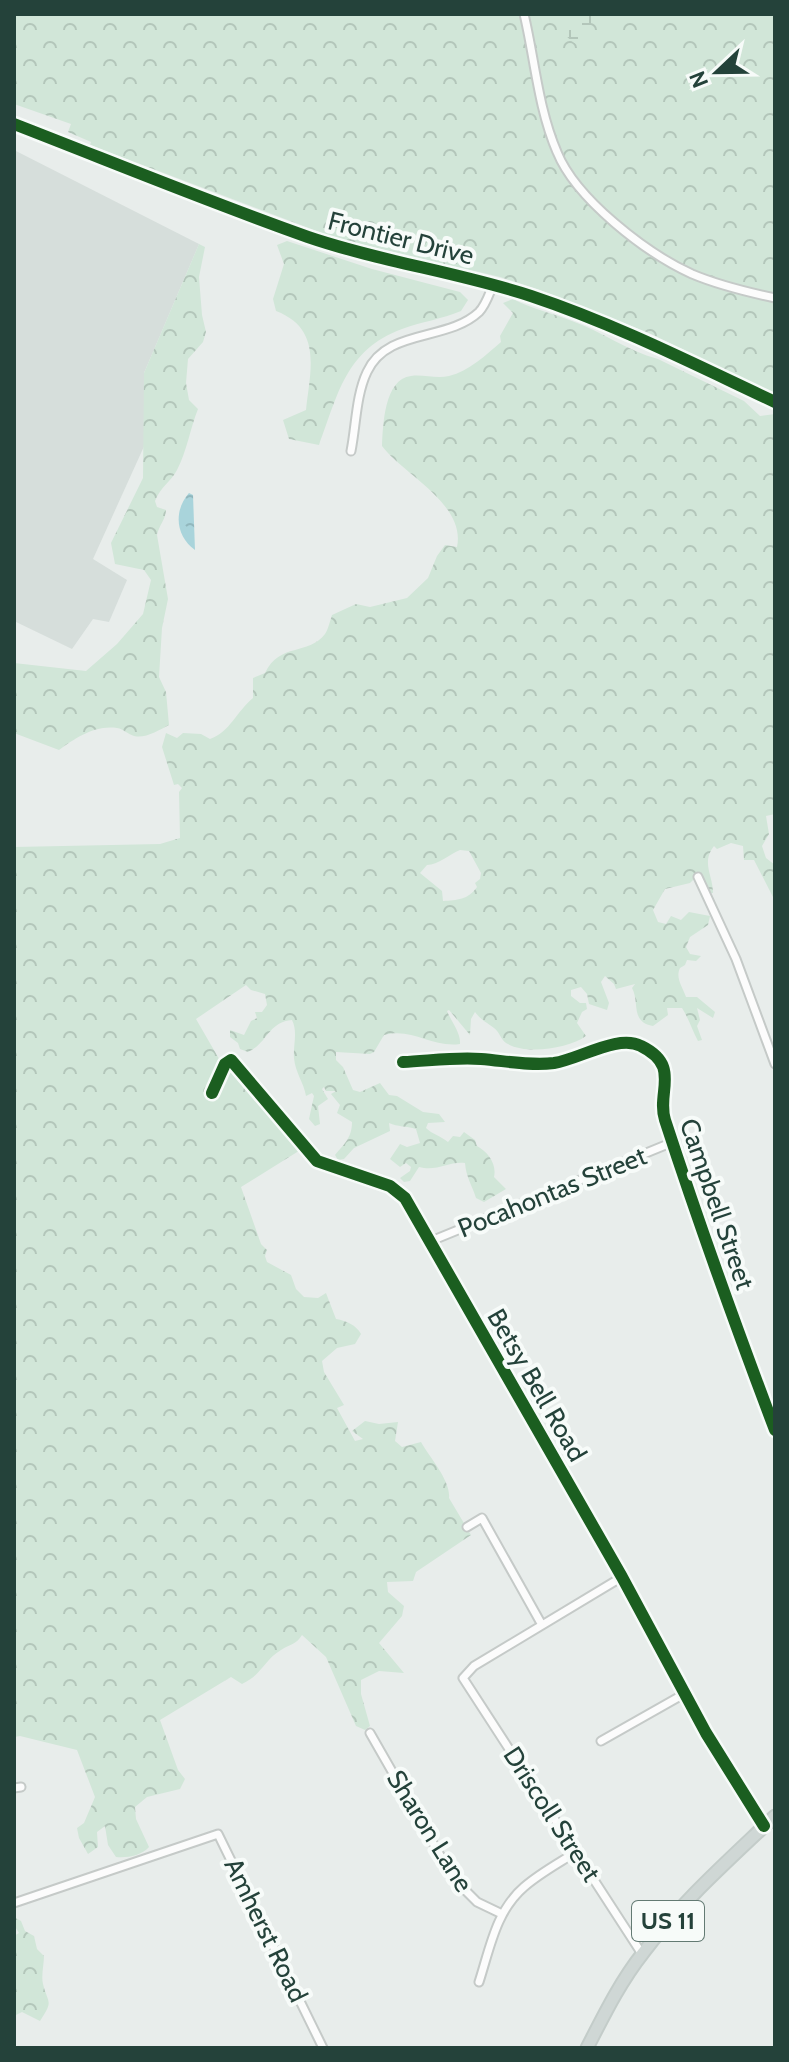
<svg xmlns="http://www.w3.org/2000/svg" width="789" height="2062" font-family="Cabin,sans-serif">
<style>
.built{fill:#d6dedb}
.forest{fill:url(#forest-crowns);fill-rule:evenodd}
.wetland{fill:url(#wetland-marsh)}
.water{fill:url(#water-ripples)}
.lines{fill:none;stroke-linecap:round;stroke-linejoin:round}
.minor-casing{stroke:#c5cac8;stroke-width:11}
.tertiary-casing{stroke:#c5cac8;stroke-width:12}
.primary-casing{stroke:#c3ccc9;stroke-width:15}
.minor{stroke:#fcfcfc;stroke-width:7}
.tertiary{stroke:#fcfcfc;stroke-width:8}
.primary{stroke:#cfd7d5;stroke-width:11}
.cycleway-casing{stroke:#f7fbf9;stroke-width:17}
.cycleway{stroke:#1b5e20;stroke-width:12}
.labels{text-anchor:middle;stroke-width:8;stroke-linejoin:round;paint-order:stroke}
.shield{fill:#f7fbf9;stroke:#637a73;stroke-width:2}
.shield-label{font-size:24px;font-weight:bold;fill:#24423a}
.street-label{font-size:26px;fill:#24423a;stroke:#f7fbf9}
</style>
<defs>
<pattern id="forest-crowns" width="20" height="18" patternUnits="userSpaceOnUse" patternTransform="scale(2)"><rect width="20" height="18" fill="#d1e6d8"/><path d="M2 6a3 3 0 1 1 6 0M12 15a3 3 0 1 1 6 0" fill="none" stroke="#b3c6ba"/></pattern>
<pattern id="wetland-marsh" width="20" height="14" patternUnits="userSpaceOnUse" patternTransform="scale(2)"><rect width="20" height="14" fill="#d1e6d8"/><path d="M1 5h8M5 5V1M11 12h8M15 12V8" fill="none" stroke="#b3c6ba"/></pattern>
<pattern id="water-ripples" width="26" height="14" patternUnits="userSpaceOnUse" patternTransform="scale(2)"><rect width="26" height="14" fill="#a9d4db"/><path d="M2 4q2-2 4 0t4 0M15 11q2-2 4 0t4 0" fill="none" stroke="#91b7bd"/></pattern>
</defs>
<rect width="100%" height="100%" fill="#e8edeb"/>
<path class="built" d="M 14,150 L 199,244 L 144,373 L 146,442 L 93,559 L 127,580 L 109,622 L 93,619 L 72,649 L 14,621 Z"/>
<path class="forest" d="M 14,14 L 775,14 L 775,394 L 649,333 L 540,290 L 500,277 L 335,238 L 90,145 L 91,142 L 68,132 L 71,124 L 14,104 Z
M 287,241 L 372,269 L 460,292 L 468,300 L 461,311 C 442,319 421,322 402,329 C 345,350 338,395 319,445 L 289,439 L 283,420 L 306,410 C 310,371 323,329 276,311 L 273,299 L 284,264 L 277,245 Z
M 199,244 L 205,247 L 199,277 L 202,315 L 206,332 L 203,342 L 188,359 L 186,383 L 189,400 L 198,409 C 190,429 187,451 177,470 C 170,483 161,486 155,501 L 157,507 L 166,510 C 166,519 159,525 157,535 L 168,599 L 162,628 L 159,677 L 166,692 L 169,725 C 159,730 145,739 134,736 C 127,734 124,729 117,728 C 94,725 76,738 59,750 L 14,733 L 14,663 L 86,671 L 117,644 L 143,614 L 151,580 L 144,570 L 115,564 L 111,543 L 143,478 L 144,373 Z
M 513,299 C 532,309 552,313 572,321 C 601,331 627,351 658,359 L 744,401 L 760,416 L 775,414 L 775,814 L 766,816 L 769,834 L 762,846 L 766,858 L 775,865 L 775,901 L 754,860 L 744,860 L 743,846 L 731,843 L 717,849 L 714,846 C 701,863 713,875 713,893 L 709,893 L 698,875 L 690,883 L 665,889 L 653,910 L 658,922 L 666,924 L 671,916 L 681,920 L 689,912 L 710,916 L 708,925 L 690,937 L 686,947 L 690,954 L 701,956 L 696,961 L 687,960 L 685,965 L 680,968 C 675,978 683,988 686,997 L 697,997 L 715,1012 L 713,1018 L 697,1008 L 700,1020 L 697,1026 L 702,1040 L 698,1041 C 692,1030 689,1019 682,1008 L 667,1008 L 668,1015 L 653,1026 C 630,1022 640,1003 632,988 L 635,984 L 616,989 L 614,984 L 605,976 L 601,982 L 609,1003 L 607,1010 L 589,1004 L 587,994 L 581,987 L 571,990 L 571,996 L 580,1003 L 586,1003 L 587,1009 L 582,1012 L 577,1023 L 586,1036 C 568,1049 525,1055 506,1043 C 501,1040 499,1031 494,1028 C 486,1022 481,1020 475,1012 L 471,1019 L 470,1035 L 449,1010 L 447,1011 C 451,1021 461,1033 460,1044 C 432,1048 412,1027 384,1035 L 374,1052 L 370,1054 L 336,1052 L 336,1060 L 343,1067 L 353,1090 L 360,1092 L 380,1083 L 389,1095 L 397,1096 L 423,1112 L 439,1114 L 445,1122 L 428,1123 L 426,1128 C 432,1134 441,1136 448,1142 L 453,1136 L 460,1137 L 464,1132 L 475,1140 L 477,1146 C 488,1152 497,1164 494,1177 L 506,1189 L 484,1202 L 476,1198 C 472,1185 466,1177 465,1163 C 449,1161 437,1172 419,1167 L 410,1181 L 404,1182 L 400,1178 L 410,1171 L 411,1167 L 406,1163 L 400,1167 L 390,1159 L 400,1144 L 407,1147 L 420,1143 L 416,1129 C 406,1126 398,1127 389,1123 L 390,1131 L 354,1148 L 344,1159 L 338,1160 L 335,1155 C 344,1144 352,1138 352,1122 L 337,1113 L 340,1105 L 331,1094 L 336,1091 L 326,1091 L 324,1087 L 322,1089 L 328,1099 L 318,1106 L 320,1124 L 315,1126 L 309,1119 L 314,1096 L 312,1093 L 306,1096 C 304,1083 295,1072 294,1058 C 293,1045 298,1032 292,1020 C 268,1022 268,1043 248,1052 L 240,1049 L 238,1043 L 230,1037 L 230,1030 L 244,1035 L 251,1021 L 257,1018 L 255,1012 L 262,1012 L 267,1005 L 265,994 L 251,990 L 246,985 L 196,1019 L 222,1064 L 231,1067 L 302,1149 L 241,1187 L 261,1244 L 267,1250 L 265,1256 L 267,1262 L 291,1275 L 296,1289 L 304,1297 L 318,1298 L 326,1293 L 336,1319 C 347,1321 356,1325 361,1334 L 355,1344 L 337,1348 L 322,1361 L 324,1372 L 344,1405 L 337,1408 L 355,1441 L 363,1439 L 352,1431 L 365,1421 L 379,1424 L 398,1422 L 395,1441 L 402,1447 L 421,1442 C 430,1458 451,1481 449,1498 L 471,1535 L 416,1572 L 413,1581 L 387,1582 L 388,1592 L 404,1606 L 402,1616 L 379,1643 L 404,1673 L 379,1671 L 361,1680 L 361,1694 L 370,1726 L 365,1730 L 356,1726 L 326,1657 L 302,1635 C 296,1645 290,1644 281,1650 C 264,1660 261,1676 242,1684 L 231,1677 L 160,1720 L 178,1770 L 185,1779 L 180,1789 L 147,1797 L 135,1807 L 136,1819 L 149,1847 C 141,1856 127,1858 116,1857 L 108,1845 L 105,1826 L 97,1832 L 98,1847 L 88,1854 L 79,1838 L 77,1828 L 84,1823 L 95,1797 L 77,1750 L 20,1736 L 14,1737 L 14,847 L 160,844 L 180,838 L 179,792 L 182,788 L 178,784 L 174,785 L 162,747 L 166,733 L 177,738 L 183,733 L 201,734 L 210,739 C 230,732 237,711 253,698 L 253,678 L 265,673 C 280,642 308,656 325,634 C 328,630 330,621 332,615 L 356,604 L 370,607 L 407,598 L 428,578 L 437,556 L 445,545 L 457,547 C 466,504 404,475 382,446 C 383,426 384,379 411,376 C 423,374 436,379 449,376 C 469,371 486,355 501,342 L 500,336 L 513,313 L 503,303 ZM 460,850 L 469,851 L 481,873 L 480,879 L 475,883 L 477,887 C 468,900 457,900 443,901 L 442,891 L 420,873 L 427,865 C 438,865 450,854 460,850 Z
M 14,1917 L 21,1921 L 25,1931 L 34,1936 L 37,1949 L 44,1956 C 44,1964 41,1976 43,1984 C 48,2004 54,2000 40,2021 L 22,2012 L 14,2016 L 14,1936 L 19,1933 L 14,1925 Z"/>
<path class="wetland" d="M 554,14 L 592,14 L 589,44 L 584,47 C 568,43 560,29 554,14 Z"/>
<path class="water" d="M 189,493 L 193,495 L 195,550 C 176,537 173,511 189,493 Z"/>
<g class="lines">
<g class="minor-casing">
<path id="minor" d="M 524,14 C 535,60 538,108 557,152 C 576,199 646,253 692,274 C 718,285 747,292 775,298
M 351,451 C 356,426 356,395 367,372 C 387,328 447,342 479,312 C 486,305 489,294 493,285
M 698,877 L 736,959 L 775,1064
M 403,1062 C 428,1061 455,1057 481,1059 C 506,1061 530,1066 554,1063 C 580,1059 618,1034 641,1046 C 682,1066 656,1092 665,1120 C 699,1224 736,1327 775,1430
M 212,1093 L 225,1064 L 231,1060 L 317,1161 L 390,1186 L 405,1198 L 622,1577 L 706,1733 L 764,1826
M 431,1241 L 673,1142
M 467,1527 L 482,1518 L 542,1625
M 622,1577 L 474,1666 L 463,1678 L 642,1954
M 370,1733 L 453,1878 L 477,1902 L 502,1914
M 601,1741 L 684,1694
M 14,1788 L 21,1787
M 14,1903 L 218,1834 L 323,2048
M 479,1982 C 490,1948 496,1911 524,1887 C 540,1873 559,1863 576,1852"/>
</g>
<g class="tertiary-casing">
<path id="tertiary" d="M 14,124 C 112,162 209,202 308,237 C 381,262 458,272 531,296 C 615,324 694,364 775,402"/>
</g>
<g class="primary-casing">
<path id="primary" d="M 587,2048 C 604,2015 620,1982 643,1953 C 681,1902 729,1860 775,1816"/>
</g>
<use href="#minor" class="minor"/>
<use href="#tertiary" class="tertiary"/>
<use href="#primary" class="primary"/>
<g class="cycleway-casing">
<path id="cycleway" d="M 14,124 C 112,162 209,202 308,237 C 381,262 458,272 531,296 C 615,324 694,364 775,402
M 403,1062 C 428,1061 455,1057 481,1059 C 506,1061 530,1066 554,1063 C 580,1059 618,1034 641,1046 C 682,1066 656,1092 665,1120 C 699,1224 736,1327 775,1430
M 212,1093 L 225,1064 L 231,1060 L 317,1161 L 390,1186 L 405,1198 L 622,1577 L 706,1733 L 764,1826"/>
</g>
<use href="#cycleway" class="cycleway"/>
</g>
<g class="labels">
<rect class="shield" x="632" y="1901" width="72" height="40" rx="6"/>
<g class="shield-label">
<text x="668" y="1929">US 11</text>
</g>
<g class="street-label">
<text transform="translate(401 238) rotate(14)" y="9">Frontier Drive</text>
<text transform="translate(552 1192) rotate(-22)" y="9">Pocahontas Street</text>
<text transform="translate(717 1204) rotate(71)" y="9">Campbell Street</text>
<text transform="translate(537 1385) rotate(60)" y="9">Betsy Bell Road</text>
<text transform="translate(552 1814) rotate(57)" y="9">Driscoll Street</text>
<text transform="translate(430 1831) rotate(58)" y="9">Sharon Lane</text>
<text transform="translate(266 1930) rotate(64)" y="9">Amherst Road</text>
</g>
</g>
<rect width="789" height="2062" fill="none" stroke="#24423a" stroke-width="32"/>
<g transform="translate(717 72) rotate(248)" stroke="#f7fbf9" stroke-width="6" paint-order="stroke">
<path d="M0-6L14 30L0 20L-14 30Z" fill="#24423a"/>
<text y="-12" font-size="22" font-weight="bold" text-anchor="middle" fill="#24423a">N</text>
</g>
</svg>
